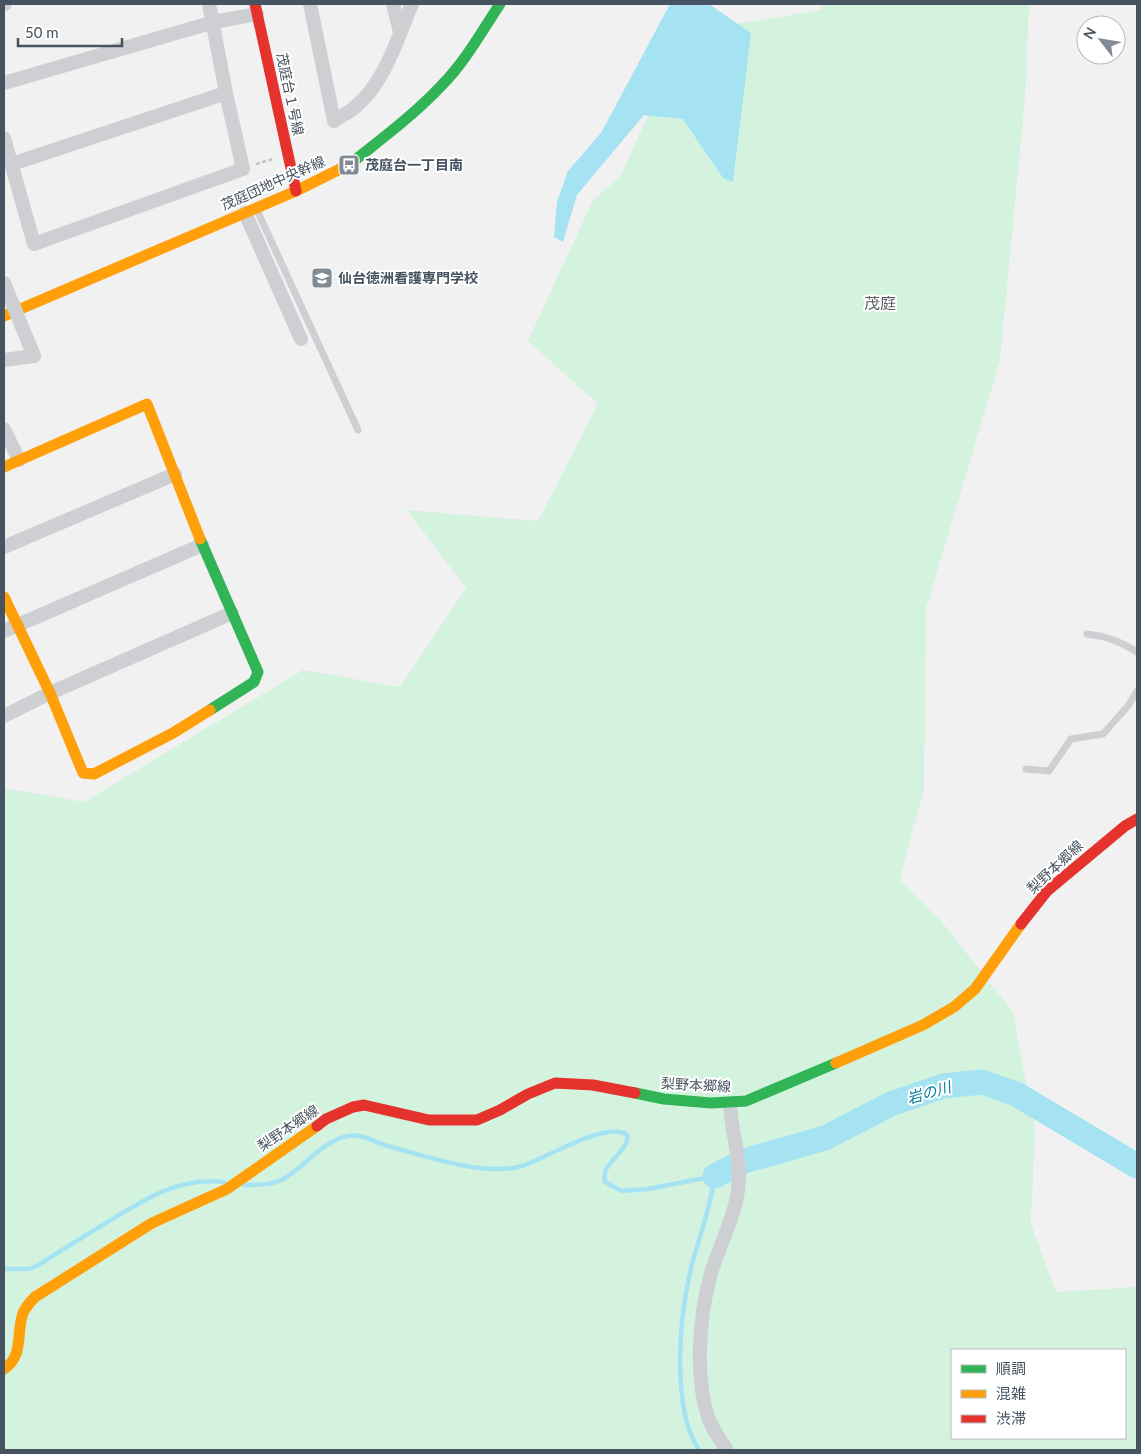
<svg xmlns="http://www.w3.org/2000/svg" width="1141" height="1454" font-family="Lato,'Noto Sans JP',sans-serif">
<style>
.green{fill:#d4f3df;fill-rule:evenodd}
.water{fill:#a5e3f3}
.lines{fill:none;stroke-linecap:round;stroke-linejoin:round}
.stream{stroke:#a5e3f3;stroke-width:4.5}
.river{stroke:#a5e3f3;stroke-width:25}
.path{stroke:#b8c6c2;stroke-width:2.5;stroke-dasharray:4 2.5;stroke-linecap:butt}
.lane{stroke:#cdcfd2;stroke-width:7}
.street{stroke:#cdcfd2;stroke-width:14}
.fast{stroke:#30b455;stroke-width:11}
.slow{stroke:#ff9f0a;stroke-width:11}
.jam{stroke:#e5322d;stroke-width:11}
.street-bridge{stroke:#cdcfd2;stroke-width:14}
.labels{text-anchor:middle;stroke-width:4;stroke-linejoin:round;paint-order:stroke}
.street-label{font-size:14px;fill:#465360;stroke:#fff}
.poi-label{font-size:14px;font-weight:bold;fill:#465360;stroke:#fff;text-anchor:start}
.water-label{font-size:15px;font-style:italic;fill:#037fa0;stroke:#fff}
.quarter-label{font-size:16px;fill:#5c6066;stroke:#fff}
</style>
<rect width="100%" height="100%" fill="#f2f1f1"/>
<path class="green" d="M 823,4 L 1029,4 L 1025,99 L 1000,360 L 926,609 L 924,788 L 900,879 L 941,921 L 1013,1012 L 1035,1130 L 1031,1224 L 1056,1292 L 1124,1288 L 1137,1286 L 1137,1450 L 4,1450 L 4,788 L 84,802 L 303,670 L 400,687 L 466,588 L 407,510 L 538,521 L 598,404 L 528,341 L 593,200 L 620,177 L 650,111 L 669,35 L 821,10 ZM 952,1350 L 1125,1350 L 1125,1438 L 952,1438 Z"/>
<path class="water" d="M 670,4 L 709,4 L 751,33 L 733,182 L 723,178 L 683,119 L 644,115 L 577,195 L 563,242 L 554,237 L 557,202 L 568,171 L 601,133 Z"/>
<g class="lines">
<path class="stream" d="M 244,1185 C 257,1185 274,1185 285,1178 C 306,1165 323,1141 348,1136 C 362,1133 374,1142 388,1146 C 425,1156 484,1177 522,1166 C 543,1160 610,1118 628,1136 C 626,1156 600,1162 605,1182 L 621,1191 L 648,1189 L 715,1176 C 711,1204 701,1233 693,1260 C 682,1303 678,1341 681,1385 C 683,1408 686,1430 699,1450
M 4,1269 L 29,1269 L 37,1266 C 60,1251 83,1237 106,1223 C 144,1200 177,1177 224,1182"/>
<path class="river" d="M 715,1176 L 744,1161 L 825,1138 L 891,1104 L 943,1086 L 982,1082 L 1016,1094 L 1137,1166"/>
<path class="path" d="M 256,164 L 273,159"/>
<path class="lane" d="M 256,208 L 358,430
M 1087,634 C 1106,636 1122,642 1137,652
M 1026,769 L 1049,771 L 1071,739 L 1103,734 L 1128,706 L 1137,691"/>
<path class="street" d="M 4,4 L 5,4
M 310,4 L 334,121 C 341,116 348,113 354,108 C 385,83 397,39 412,4
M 393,4 L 400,32
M 4,83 L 214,22 L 257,14
M 4,138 L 34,244 L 243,169 L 226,93 L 209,4
M 12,164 L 226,93
M 245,213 L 301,339
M 4,360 L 34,356
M 4,429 L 19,460
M 4,547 L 175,474
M 4,631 L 202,545
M 4,716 L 50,693 L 232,613
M 727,1450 C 720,1440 712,1429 708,1417 C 695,1377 699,1318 710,1277 C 718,1248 734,1220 738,1190 C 742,1160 731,1132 730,1103"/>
<path class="fast" d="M 342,168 L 349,165 C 381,139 414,115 442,85 C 465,62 482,31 500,4
M 200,539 L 258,672 L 254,682 L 210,710
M 635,1093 L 664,1099 L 711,1103 L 746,1101 L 836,1063"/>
<path class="slow" d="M 4,316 L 296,191 L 342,168
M 4,467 L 147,404 L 200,539
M 4,597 L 50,693 L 83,773 L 94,774 L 173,733 L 210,710
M 836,1063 L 923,1025 L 954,1007 L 975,989 L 1021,924
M 4,1369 C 24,1356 16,1333 23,1313 C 26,1307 30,1302 35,1297 L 152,1223 L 227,1189 L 317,1126"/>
<path class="jam" d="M 255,4 L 296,191
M 1021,924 L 1047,891 L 1125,826 L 1137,819
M 317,1126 L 326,1119 L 353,1107 L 364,1105 L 429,1120 L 477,1120 L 500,1110 L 528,1094 L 555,1083 L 593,1085 L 635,1093"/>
<path class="street-bridge" d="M 4,283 L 34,356"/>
</g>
<defs>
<g id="bus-square" transform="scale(1.125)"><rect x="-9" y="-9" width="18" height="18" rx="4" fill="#828a93" stroke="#fff"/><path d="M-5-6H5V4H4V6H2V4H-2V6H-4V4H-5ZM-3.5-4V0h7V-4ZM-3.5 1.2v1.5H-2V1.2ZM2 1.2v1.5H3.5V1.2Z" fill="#fff"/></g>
<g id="school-square" transform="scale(1.125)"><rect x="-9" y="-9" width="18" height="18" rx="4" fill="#828a93" stroke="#fff"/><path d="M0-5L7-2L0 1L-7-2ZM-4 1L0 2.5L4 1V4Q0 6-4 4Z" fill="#fff"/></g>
</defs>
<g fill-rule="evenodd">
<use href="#bus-square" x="349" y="165"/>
<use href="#school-square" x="322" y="278"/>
</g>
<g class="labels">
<g class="street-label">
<text transform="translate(290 94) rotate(78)" y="5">茂庭台１号線</text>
<text transform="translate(273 183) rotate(-24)" y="5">茂庭団地中央幹線</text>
<text transform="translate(1055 867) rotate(-43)" y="5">梨野本郷線</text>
<text transform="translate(696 1085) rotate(3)" y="5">梨野本郷線</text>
<text transform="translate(288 1128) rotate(-34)" y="5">梨野本郷線</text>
</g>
<g class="poi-label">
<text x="365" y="170">茂庭台一丁目南</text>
<text x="338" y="283">仙台徳洲看護専門学校</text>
</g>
<g class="water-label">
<text transform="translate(929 1093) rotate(-16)" y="5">岩の川</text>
</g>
<g class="quarter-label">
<text x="880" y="309">茂庭</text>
</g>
</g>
<rect width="1141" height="1454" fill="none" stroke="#465360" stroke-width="10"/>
<rect x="951" y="1349" width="175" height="90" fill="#ffffff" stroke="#b5babf"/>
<rect x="961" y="1365" width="25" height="8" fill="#30b455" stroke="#b5babf"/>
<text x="996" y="1374" font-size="15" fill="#465360">順調</text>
<rect x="961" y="1390" width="25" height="8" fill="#ff9f0a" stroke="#b5babf"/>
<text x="996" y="1399" font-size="15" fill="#465360">混雑</text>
<rect x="961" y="1415" width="25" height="8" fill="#e5322d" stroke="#b5babf"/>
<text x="996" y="1424" font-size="15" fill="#465360">渋滞</text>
<g transform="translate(1101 40) rotate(301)"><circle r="24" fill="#ffffff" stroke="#b5babf"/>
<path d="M0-4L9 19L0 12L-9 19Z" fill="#828a93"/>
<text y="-8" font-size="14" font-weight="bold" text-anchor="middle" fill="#465360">N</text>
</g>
<path d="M18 38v8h104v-8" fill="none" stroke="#465360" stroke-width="2.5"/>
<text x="25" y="38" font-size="15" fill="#465360" stroke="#ffffff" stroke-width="4" paint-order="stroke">50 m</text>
</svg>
